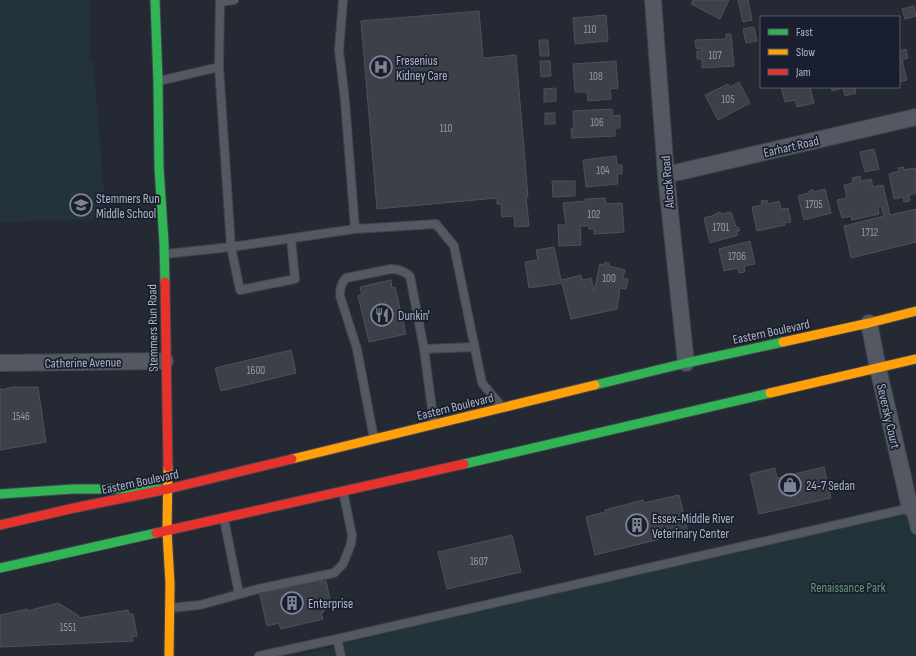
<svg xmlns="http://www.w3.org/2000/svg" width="916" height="656" font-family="'Sofia Sans Condensed',sans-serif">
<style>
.green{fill:#223339}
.building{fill:#3d4049;stroke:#4c515c}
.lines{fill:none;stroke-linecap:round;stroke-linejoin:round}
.lane-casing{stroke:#41444c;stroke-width:10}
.street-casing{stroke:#41444c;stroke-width:18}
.fast-casing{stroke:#41444c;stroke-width:11}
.slow-casing{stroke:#41444c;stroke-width:11}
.jam-casing{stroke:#41444c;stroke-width:11}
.lane{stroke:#545862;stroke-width:8}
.street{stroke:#545862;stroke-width:16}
.fast{stroke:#30b455;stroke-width:9}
.slow{stroke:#ff9f0a;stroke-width:9}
.jam{stroke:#e5322d;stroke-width:9}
.labels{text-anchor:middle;stroke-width:3.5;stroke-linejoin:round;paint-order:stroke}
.number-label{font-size:11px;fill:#9197a7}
.poi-label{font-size:13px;fill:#adb4c6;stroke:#191f2e;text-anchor:start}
.street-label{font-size:13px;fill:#adb4c6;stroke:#191f2e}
.park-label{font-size:13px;fill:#649776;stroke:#191f2e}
</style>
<rect width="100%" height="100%" fill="#252933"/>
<path class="green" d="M 0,0 L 90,0 L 89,1 L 89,59 L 93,59 L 106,219 L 0,222 Z
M 916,502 L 916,656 L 296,656 L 862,513 Z"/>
<path class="building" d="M 693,0 L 729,0 L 720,19 L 691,4 Z
M 738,0 L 748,0 L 752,20 L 743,22 Z
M 914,6 L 916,16 L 905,19 L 902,9 Z
M 479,11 L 483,58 L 516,55 L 528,197 L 526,197 L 529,226 L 515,227 L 514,216 L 502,217 L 501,204 L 497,204 L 497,198 L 377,209 L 361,21 Z
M 606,15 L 608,41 L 575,44 L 573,18 Z
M 754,27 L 757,41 L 746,43 L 743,29 Z
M 726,34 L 731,34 L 734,66 L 702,68 L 702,59 L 697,59 L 697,51 L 702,51 L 701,48 L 696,49 L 695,40 L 726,39 Z
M 539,40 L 548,40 L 549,56 L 540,56 Z
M 899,49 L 900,51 L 906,49 L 908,58 L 902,60 L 907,80 L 899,82 Z
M 540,61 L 550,61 L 551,76 L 541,77 Z
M 616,61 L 618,88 L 610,89 L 611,99 L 588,101 L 587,92 L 575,92 L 573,64 Z
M 739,82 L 750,103 L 718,120 L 705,95 L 728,84 L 730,87 Z
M 781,87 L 810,87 L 814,103 L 797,107 L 795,100 L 785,102 Z
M 831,87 L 855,87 L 856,93 L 845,96 L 843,88 L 832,91 Z
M 556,88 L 556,101 L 544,102 L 544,89 Z
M 612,109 L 613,116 L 620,115 L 620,128 L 615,128 L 615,136 L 572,138 L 571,128 L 574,128 L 573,111 Z
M 545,113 L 555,113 L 555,124 L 545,124 Z
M 874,149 L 879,169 L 865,172 L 860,152 Z
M 616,156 L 617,165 L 622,165 L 622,174 L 617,174 L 618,184 L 586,187 L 583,160 Z
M 904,167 L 904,170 L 915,168 L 916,170 L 916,193 L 909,195 L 910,201 L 904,202 L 903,197 L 894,199 L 889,174 L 899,171 L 898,168 Z
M 860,176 L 861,181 L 871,179 L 873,187 L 883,185 L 890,215 L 916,209 L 916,242 L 851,258 L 844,226 L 884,216 L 881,206 L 878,207 L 879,214 L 852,220 L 851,216 L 842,218 L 837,200 L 847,198 L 844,185 L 853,183 L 852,178 Z
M 552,181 L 575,181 L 575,196 L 553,197 Z
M 825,189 L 831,213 L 804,220 L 798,196 L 808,193 L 810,190 L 813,190 L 814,192 Z
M 605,198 L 606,204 L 622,203 L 624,232 L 594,234 L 594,229 L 589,229 L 589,226 L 580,226 L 581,245 L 559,246 L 558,225 L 566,225 L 563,203 L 585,201 L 585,199 Z
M 767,200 L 768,204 L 779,201 L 781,209 L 788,208 L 791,222 L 784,223 L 785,225 L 757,231 L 752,207 L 762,205 L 761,201 Z
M 720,212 L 721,214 L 731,212 L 736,227 L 738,227 L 740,231 L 736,231 L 738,235 L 710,243 L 704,218 L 715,215 L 715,214 Z
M 750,241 L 755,264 L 744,266 L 745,272 L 739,273 L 738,268 L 724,271 L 719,249 Z
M 554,247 L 561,280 L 581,275 L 582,280 L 591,278 L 594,291 L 600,264 L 604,265 L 605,262 L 609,263 L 609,266 L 625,270 L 623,278 L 628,279 L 626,289 L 620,288 L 617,309 L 571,319 L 562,283 L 529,288 L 525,262 L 538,260 L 536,250 Z
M 391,280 L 392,288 L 395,287 L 406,334 L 369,342 L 358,296 L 362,295 L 360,287 Z
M 291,350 L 296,373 L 221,391 L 215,368 Z
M 13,387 L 38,387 L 46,442 L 0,450 L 0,388 L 1,390 Z
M 824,467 L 831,498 L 759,514 L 750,474 L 775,468 L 777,478 Z
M 679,495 L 688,532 L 595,555 L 586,517 L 605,512 L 605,510 L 643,500 L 644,503 Z
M 512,535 L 521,572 L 447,589 L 438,552 Z
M 317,581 L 318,582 L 326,581 L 330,599 L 322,601 L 324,612 L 321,613 L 323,619 L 281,629 L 279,623 L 267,626 L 259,591 L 280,586 L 281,588 Z
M 58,603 L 78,615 L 79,618 L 128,610 L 129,614 L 133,614 L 137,636 L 132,637 L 133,641 L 0,647 L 0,615 L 27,609 L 27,611 Z"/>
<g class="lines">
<g class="lane-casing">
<path id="lane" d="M 220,0 L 219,67 L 231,247 L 240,290 L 295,279 L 291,239
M 220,2 L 234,0
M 159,81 L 219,67
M 355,229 L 436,224 L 454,246 L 482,383 L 502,407
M 165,254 L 231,247 L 355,229 L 345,101 L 339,50 L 343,0
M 424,349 L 474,347
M 374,439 L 357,349 L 340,296 C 340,288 341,284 346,278 L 391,269 C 399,269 404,271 410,276 L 424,349 L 434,424
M 224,519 L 239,594
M 170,608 L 200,605 L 258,589 L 334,573 L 343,564 L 351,544 L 352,535 L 343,491
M 337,639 L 341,656
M 259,656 L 337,639 L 910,508 L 915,529 L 916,530"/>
</g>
<g class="street-casing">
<path id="street" d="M 653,0 L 666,175 L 686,363
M 666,175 L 916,117
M 869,323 L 878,368 L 910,508
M 0,363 L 165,361"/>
</g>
<g class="fast-casing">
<path id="fast" d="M 155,0 L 158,81 L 159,168 L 164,243 L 165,282
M 595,385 L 686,363 L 783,342
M 464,464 L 770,393
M 0,494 L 73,489 L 168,489
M 0,568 L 156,533"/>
</g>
<g class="slow-casing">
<path id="slow" d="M 783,342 L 869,323 L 916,311
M 770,393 L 916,359
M 292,459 L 595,385
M 168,467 L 167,531 L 170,584 L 169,656"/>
</g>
<g class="jam-casing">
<path id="jam" d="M 165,282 L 168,467
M 0,525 L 74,508 L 168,489 L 292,459
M 156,533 L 464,464"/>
</g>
<use href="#lane" class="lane"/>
<use href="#street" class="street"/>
<use href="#fast" class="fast"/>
<use href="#slow" class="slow"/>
<use href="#jam" class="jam"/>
</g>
<defs>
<g id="hospital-ring" transform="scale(1.15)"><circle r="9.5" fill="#191f2e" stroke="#7d8393" stroke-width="1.5"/><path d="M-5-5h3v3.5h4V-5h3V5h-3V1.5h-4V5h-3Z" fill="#7d8393"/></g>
<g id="school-ring" transform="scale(1.15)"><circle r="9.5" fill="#191f2e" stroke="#7d8393" stroke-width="1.5"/><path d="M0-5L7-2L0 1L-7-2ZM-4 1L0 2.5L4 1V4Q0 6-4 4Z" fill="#7d8393"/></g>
<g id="restaurant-ring" transform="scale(1.15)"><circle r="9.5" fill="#191f2e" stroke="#7d8393" stroke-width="1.5"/><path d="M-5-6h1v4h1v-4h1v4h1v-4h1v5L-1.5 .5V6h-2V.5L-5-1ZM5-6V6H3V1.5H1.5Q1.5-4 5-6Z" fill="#7d8393"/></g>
<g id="shop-ring" transform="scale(1.15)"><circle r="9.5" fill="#191f2e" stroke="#7d8393" stroke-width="1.5"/><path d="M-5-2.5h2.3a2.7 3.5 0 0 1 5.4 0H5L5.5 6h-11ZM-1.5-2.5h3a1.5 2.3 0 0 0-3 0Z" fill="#7d8393"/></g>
<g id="building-ring" transform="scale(1.15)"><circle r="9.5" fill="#191f2e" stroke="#7d8393" stroke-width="1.5"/><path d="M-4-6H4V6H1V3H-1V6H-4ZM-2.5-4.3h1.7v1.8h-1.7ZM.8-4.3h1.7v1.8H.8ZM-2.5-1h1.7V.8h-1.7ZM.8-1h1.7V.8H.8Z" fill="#7d8393"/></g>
</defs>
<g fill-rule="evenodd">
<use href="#hospital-ring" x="381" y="67"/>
<use href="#school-ring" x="81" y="205"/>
<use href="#restaurant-ring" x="382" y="315"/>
<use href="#shop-ring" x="790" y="485"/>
<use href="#building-ring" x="637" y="525"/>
<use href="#building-ring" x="292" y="603"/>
</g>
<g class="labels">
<g class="number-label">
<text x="590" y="33">110</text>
<text x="715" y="59">107</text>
<text x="596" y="80">108</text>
<text x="728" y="103">105</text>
<text x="597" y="126">106</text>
<text x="446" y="132">110</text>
<text x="603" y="174">104</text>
<text x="814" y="208">1705</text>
<text x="594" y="218">102</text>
<text x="721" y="231">1701</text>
<text x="870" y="236">1712</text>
<text x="737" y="260">1706</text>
<text x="609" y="282">100</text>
<text x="256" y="374">1600</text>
<text x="21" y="420">1546</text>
<text x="479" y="565">1607</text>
<text x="68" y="631">1551</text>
</g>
<g class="poi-label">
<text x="396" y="65">Fresenius<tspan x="396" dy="15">Kidney Care</tspan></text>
<text x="96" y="203">Stemmers Run<tspan x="96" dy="15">Middle School</tspan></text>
<text x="398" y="320">Dunkin'</text>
<text x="806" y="490">24-7 Sedan</text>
<text x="652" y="523">Essex-Middle River<tspan x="652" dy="15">Veterinary Center</tspan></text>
<text x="308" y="608">Enterprise</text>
</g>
<g class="street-label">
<text transform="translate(791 146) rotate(-13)" y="5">Earhart Road</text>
<text transform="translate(667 182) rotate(-95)" y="5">Alcock Road</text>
<text transform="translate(152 328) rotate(-91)" y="5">Stemmers Run Road</text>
<text transform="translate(771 331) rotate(-12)" y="5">Eastern Boulevard</text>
<text transform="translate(83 362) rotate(-1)" y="5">Catherine Avenue</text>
<text transform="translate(455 406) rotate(-14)" y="5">Eastern Boulevard</text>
<text transform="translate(889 416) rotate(77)" y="5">Seversky Court</text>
<text transform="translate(140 481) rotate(-12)" y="5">Eastern Boulevard</text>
</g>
<g class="park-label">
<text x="848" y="592">Renaissance Park</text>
</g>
</g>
<rect x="760" y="16" width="140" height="72" fill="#191f2e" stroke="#545b6b"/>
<rect x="768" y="29" width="20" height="6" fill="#30b455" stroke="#545b6b"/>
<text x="796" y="36" font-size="12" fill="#adb4c6">Fast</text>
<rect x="768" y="49" width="20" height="6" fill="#ff9f0a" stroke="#545b6b"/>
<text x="796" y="56" font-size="12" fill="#adb4c6">Slow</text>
<rect x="768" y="69" width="20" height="6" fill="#e5322d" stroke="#545b6b"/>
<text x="796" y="76" font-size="12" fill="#adb4c6">Jam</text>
</svg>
